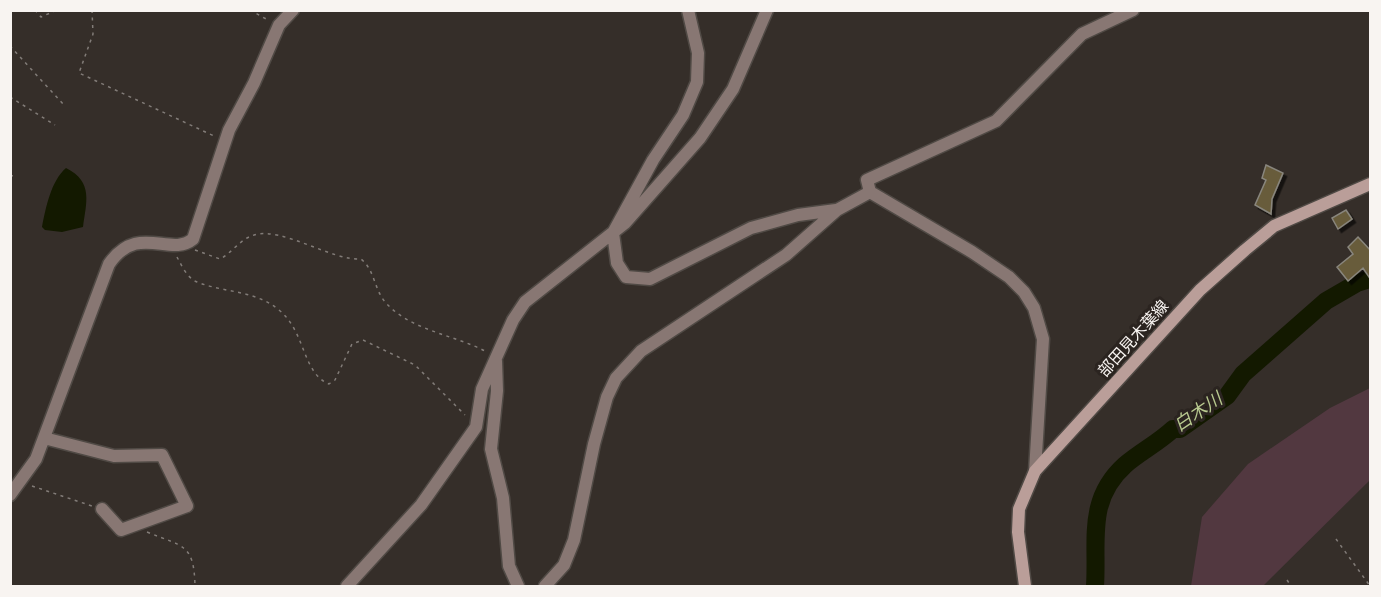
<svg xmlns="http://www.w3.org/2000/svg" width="1381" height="597" font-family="'Noto Sans','Noto Sans JP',sans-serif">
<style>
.green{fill:#523840}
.water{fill:#131900}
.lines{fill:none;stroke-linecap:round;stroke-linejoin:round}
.river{stroke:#131900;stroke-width:18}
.building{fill:#675b3b;stroke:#89867d;stroke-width:1.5;filter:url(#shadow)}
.street-casing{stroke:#504a45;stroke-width:15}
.secondary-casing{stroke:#504a45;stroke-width:15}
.path{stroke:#827c78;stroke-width:1.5;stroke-dasharray:3 4.5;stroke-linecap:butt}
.street{stroke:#887773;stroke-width:12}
.secondary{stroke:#ba9e99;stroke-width:12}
.labels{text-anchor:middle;stroke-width:6;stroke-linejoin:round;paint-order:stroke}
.street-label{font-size:16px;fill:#f8f4f1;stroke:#2b2420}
.water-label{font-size:18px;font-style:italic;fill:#b8c98f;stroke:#2b2420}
</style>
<defs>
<filter id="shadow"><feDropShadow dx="3.5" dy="3.5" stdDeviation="0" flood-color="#0009"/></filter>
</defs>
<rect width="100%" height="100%" fill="#352e29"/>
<path class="green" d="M 1370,388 L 1370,480 L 1263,586 L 1191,586 L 1202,517 L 1248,464 L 1330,408 Z"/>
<path class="water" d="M 66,168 C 94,182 86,203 83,227 L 62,232 L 45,230 L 42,227 C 46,207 51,181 66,168 Z"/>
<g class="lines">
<path class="river" d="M 1095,586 C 1098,541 1086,500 1125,465 C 1140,452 1158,443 1173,429 L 1180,429 L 1227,396 L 1243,374 L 1326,301 L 1357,283 L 1370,279"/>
</g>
<path class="building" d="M 1266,165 L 1283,173 L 1272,199 L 1271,214 L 1255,205 L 1266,180 L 1262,178 Z
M 1346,210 L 1352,219 L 1338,229 L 1332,218 Z
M 1358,237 L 1371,251 L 1371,280 L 1363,268 L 1348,281 L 1337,267 L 1353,254 L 1348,247 Z"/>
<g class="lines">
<g class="street-casing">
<path id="street" d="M 688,10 L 698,53 L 697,82 L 683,115 L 653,160 L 613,233 L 617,263 L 626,277 L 650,279 L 751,228 L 798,215 L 836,210
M 496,361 L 497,391 L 491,449 L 503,498 L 509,566 L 518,586
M 44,438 L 114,456 L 162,455 L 187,506 L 121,530 L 102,509
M 1035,471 L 1043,339 L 1034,308 L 1024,292 L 1009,277 L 972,252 L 870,192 L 867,180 L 996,121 L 1082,34 L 1133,10
M 10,495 L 36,459 L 109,264 C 138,222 170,258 193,239 L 229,130 L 254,83 L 279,25 L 293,10
M 347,586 L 421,505 L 476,427 L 482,389 L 513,320 L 525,302 L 625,223 L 700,138 L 733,89 L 767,10
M 545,586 L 564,565 L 574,540 L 594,444 L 607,397 L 616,378 L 641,351 L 786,255 L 837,210 L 870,192"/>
</g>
<g class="secondary-casing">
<path id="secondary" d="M 1025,586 L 1018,532 L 1019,509 L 1035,471 L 1200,290 L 1245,250 L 1274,226 L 1370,184"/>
</g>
<path class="path" d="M 35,10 L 41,17 L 57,10
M 92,10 L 93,34 L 79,73 L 214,136
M 250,10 L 268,20
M 10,46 L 63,104
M 10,97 L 55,125
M 10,175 L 13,176
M 195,250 L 220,259 C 232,253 240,239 254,235 C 281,226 332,261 361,259 C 375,270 374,290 386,303 C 410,330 454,335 485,351
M 177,257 C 182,266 187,278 197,282 C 225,293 255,290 279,310 C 306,332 302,373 329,384 L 335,380 L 352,344 L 363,340 L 415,365 L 465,415
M 32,486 L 92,506
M 147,532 C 183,547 194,543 195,586
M 1336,539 L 1370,586
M 1287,580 L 1291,586"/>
<use href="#street" class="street"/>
<use href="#secondary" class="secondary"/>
</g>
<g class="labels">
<g class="street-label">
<text transform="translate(1133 338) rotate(-48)" y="6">部田見木葉線</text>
</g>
<g class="water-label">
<text transform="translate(1198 412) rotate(-34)" y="6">白木川</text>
</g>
</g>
<rect width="1381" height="597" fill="none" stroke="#f8f4f1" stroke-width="24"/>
</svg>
